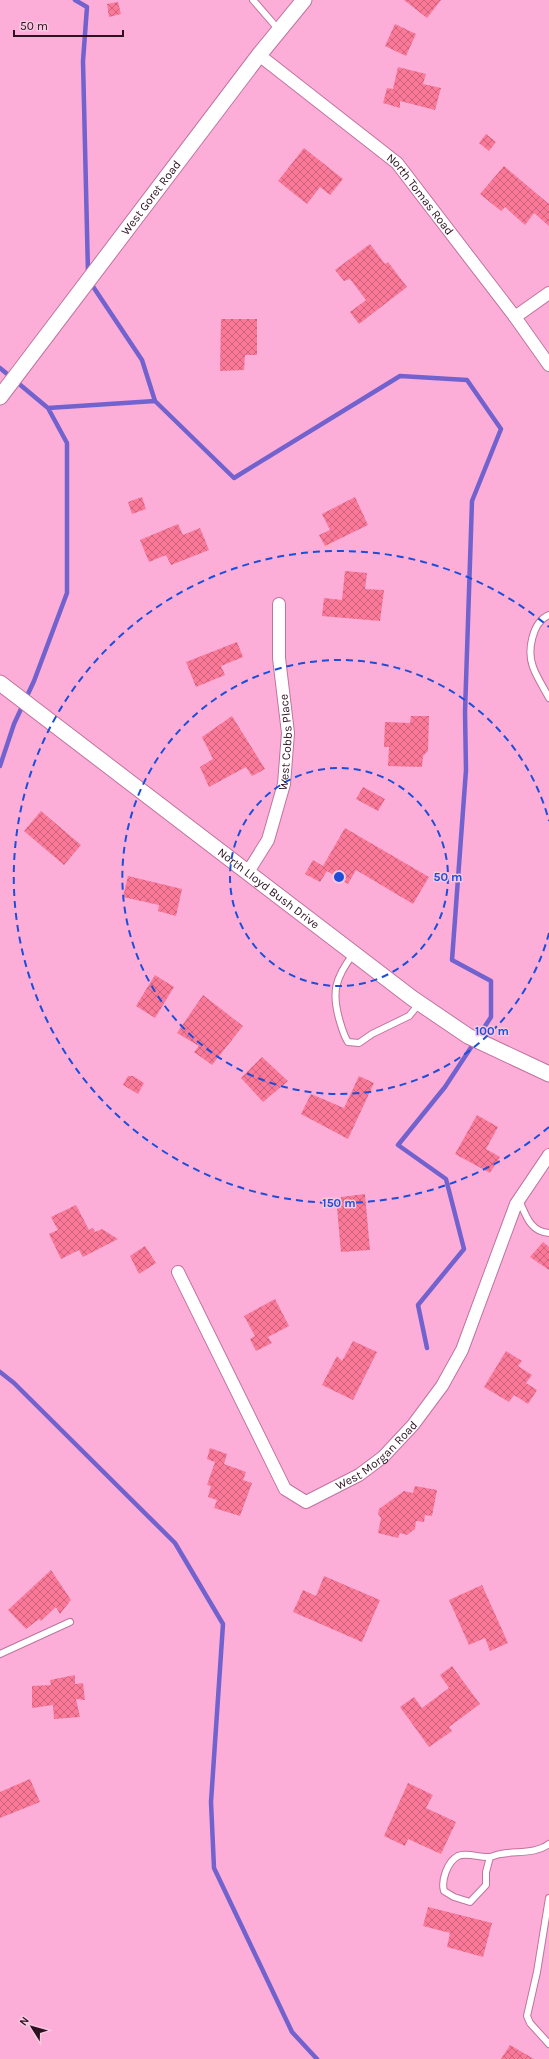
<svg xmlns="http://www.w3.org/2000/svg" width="549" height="2059" font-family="Karla,sans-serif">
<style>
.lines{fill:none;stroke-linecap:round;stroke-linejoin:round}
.stream{stroke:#7162ce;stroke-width:4.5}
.building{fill:url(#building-cross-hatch)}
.service-casing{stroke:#bf749d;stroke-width:8}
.minor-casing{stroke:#bf749d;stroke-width:14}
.tertiary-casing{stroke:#bf749d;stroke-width:17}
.service{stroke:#fff;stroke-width:6}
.minor{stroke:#fff;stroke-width:12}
.tertiary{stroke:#fff;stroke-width:15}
.ring{fill:none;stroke:#1d4ed8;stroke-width:2;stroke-dasharray:7 5}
.labels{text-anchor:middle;stroke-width:3;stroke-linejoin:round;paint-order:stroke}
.street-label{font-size:12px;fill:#2d1121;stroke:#f7c7e0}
.centre{fill:#1d4ed8;stroke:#f7c7e0;stroke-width:2}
.ring-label{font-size:12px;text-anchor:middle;font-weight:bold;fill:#1d4ed8;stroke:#f7c7e0;stroke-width:3;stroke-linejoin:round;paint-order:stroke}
</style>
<defs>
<pattern id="building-cross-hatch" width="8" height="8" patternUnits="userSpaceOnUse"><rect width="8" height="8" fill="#fa7898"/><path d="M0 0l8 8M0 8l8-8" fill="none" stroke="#cb617c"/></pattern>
</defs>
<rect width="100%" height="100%" fill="#fdaed8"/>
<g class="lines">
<path class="stream" d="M 75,0 L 87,7 L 83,61 L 88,273
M 90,282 L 142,360 L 155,401
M 0,368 L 48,408 L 67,443 L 67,593 L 34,681 L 14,724 L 0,766
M 48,408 L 155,401 L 234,478 L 400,376 L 467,380 L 501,429 L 472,501 L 465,712 L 466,770 L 452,960 L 491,981 L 491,1017 L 445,1087 L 398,1145 L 446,1179 L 464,1249 L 418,1305 L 427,1348
M 0,1372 L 14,1383 L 175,1543 L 223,1624 L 211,1802 L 214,1868 L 292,2032 L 317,2059"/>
</g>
<path class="building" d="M 404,0 L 441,0 L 427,18 Z
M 118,2 L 121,14 L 109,17 L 107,4 Z
M 395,24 L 416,34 L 406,56 L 385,46 Z
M 398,67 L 426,74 L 423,84 L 441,88 L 435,110 L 400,101 L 400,108 L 383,103 L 387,88 L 393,89 Z
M 486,134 L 496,142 L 489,151 L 479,143 Z
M 304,148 L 343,179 L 330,195 L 320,187 L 307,204 L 278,181 Z
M 504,166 L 549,204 L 549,226 L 534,213 L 525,225 L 505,207 L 501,211 L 480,194 Z
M 370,244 L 385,264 L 388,262 L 407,287 L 359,324 L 350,312 L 366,300 L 350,279 L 344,281 L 335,270 Z
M 221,319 L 257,319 L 257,355 L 245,355 L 244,370 L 220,371 Z
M 142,497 L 146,509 L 132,514 L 128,502 Z
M 355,497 L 368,525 L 325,546 L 319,535 L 330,530 L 322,514 Z
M 178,524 L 183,535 L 200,528 L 209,550 L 171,565 L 166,555 L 149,562 L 140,540 Z
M 345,571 L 367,573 L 365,589 L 384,590 L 380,621 L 322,616 L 324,598 L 342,600 Z
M 237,642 L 243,657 L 221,666 L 225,675 L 196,687 L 186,662 Z
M 232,716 L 265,769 L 252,776 L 246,767 L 209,787 L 200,767 L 213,759 L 202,737 Z
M 411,716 L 429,716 L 428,751 L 423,756 L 422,767 L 388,766 L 389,747 L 384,747 L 385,722 L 410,723 Z
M 363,787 L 385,799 L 378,811 L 356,799 Z
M 41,811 L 81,845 L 64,865 L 24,831 Z
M 345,828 L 429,877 L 413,904 L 356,870 L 348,884 L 327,871 L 320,882 L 305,874 L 313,860 L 323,866 Z
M 128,876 L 182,889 L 176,916 L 158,911 L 159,905 L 123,897 Z
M 155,975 L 174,987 L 155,1018 L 136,1006 Z
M 203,995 L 243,1026 L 212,1065 L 194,1052 L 199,1046 L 177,1033 Z
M 262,1057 L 288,1081 L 263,1102 L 241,1078 Z
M 128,1076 L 133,1076 L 144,1083 L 138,1094 L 123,1085 Z
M 359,1076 L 374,1083 L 348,1139 L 301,1114 L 311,1094 L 344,1108 Z
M 477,1115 L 498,1127 L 486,1149 L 500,1157 L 490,1173 L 455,1154 Z
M 365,1194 L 370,1250 L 341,1252 L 337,1208 L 341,1207 L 341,1197 Z
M 76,1205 L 89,1230 L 93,1228 L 95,1232 L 102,1229 L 118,1239 L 83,1257 L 79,1250 L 61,1259 L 49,1234 L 58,1230 L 51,1217 Z
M 543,1242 L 549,1247 L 549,1270 L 530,1257 Z
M 145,1246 L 156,1263 L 139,1274 L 130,1256 Z
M 275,1299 L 289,1326 L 268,1337 L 272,1343 L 256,1351 L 250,1339 L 255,1336 L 244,1316 Z
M 353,1341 L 377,1352 L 353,1400 L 322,1385 L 337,1356 L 342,1361 Z
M 506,1351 L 522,1361 L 518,1366 L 532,1375 L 526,1383 L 537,1390 L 528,1404 L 514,1395 L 509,1402 L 484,1387 Z
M 210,1448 L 227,1454 L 224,1464 L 246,1472 L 243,1480 L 252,1483 L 240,1516 L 214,1508 L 217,1500 L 208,1497 L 211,1486 L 207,1485 L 215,1462 L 207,1459 Z
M 415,1486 L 437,1490 L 432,1516 L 425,1515 L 424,1522 L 416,1521 L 415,1529 L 407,1535 L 400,1533 L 398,1538 L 378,1533 L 381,1518 L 378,1514 L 379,1509 L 404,1491 L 413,1493 Z
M 51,1570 L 71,1600 L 60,1614 L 56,1607 L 41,1621 L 39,1619 L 26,1629 L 8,1610 Z
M 324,1576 L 380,1600 L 362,1642 L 293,1612 L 303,1590 L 316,1596 Z
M 482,1585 L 508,1643 L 490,1651 L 485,1638 L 469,1645 L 449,1600 Z
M 452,1666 L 480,1704 L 449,1727 L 452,1731 L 429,1747 L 400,1707 L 414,1697 L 422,1708 L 449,1688 L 440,1675 Z
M 75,1675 L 75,1684 L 83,1683 L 85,1700 L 76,1699 L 80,1717 L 54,1719 L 53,1705 L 32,1708 L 32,1686 L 51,1685 L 50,1680 Z
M 30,1779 L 40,1802 L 0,1818 L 0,1792 Z
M 408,1783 L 433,1795 L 426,1808 L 456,1822 L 441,1854 L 408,1839 L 405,1846 L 384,1836 Z
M 428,1907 L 492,1923 L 483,1957 L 447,1947 L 450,1933 L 423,1926 Z
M 510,2045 L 534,2059 L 501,2059 Z"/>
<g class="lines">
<g class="service-casing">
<path id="service" d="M 253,0 L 279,30
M 549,615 C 532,622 527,651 533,667 C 537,678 544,688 549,698
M 354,953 C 335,978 331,992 340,1022 C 342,1029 344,1036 348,1042 L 359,1043 L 372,1034 L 409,1016 L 419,1004
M 519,1200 C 526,1215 530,1232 549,1233
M 0,1654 L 70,1622
M 490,1857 L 486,1872 L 486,1885 L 470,1902 L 454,1897 L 444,1891 C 441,1881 447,1862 458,1856 C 467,1852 480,1858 489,1857 C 493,1857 497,1854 501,1854 C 517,1851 536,1854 549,1844
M 549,1898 L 537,1972 L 527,2016 L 530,2023 L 549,2044"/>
</g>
<g class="minor-casing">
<g id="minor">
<path id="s1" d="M 259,55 L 397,163 L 515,317 L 549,365"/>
<path d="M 515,317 L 549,293"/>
<path id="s2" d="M 248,872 L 268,840 L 284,784 L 288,733 L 279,658 L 279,604"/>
<path id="s3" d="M 178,1272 L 285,1489 L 306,1502 L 359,1475 L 383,1457 L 413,1425 L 442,1386 L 462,1350 L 516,1204 L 549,1155"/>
</g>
</g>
<g class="tertiary-casing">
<g id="tertiary">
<path id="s4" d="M 0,397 L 259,55 L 304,0"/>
<path id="s5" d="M 0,683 L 412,998 L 468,1036 L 549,1074"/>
</g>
</g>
<use href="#service" class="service"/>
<use href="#minor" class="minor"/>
<use href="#tertiary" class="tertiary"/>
</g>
<g class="ring">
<circle cx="339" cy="877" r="109"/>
<path d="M549 933A217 217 0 1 1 549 821"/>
<path d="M549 1127A326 326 0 1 1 549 627"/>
</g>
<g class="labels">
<g class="street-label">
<text dy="4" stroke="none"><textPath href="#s1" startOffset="214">North Tomas Road</textPath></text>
<text dy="4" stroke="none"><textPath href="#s4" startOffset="250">West Goret Road</textPath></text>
<text dy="4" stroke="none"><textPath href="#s2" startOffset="138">West Cobbs Place</textPath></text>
<text dy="4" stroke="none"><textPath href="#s5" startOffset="338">North Lloyd Bush Drive</textPath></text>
<text dy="4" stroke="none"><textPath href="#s3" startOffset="352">West Morgan Road</textPath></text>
</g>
</g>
<circle cx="339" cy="877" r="6" class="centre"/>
<g class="ring-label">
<text x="448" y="881">50 m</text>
<text x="492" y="1035">100 m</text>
<text x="339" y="1207">150 m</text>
</g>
<g transform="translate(32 2027) rotate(307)" stroke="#f7c7e0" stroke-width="3" paint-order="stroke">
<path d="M0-3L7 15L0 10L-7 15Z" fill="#2d1121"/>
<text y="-6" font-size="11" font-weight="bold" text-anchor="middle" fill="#2d1121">N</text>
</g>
<path d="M14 30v6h109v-6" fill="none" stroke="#2d1121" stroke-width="2"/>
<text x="20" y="30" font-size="12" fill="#2d1121" stroke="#f7c7e0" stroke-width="3" paint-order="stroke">50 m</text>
</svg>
